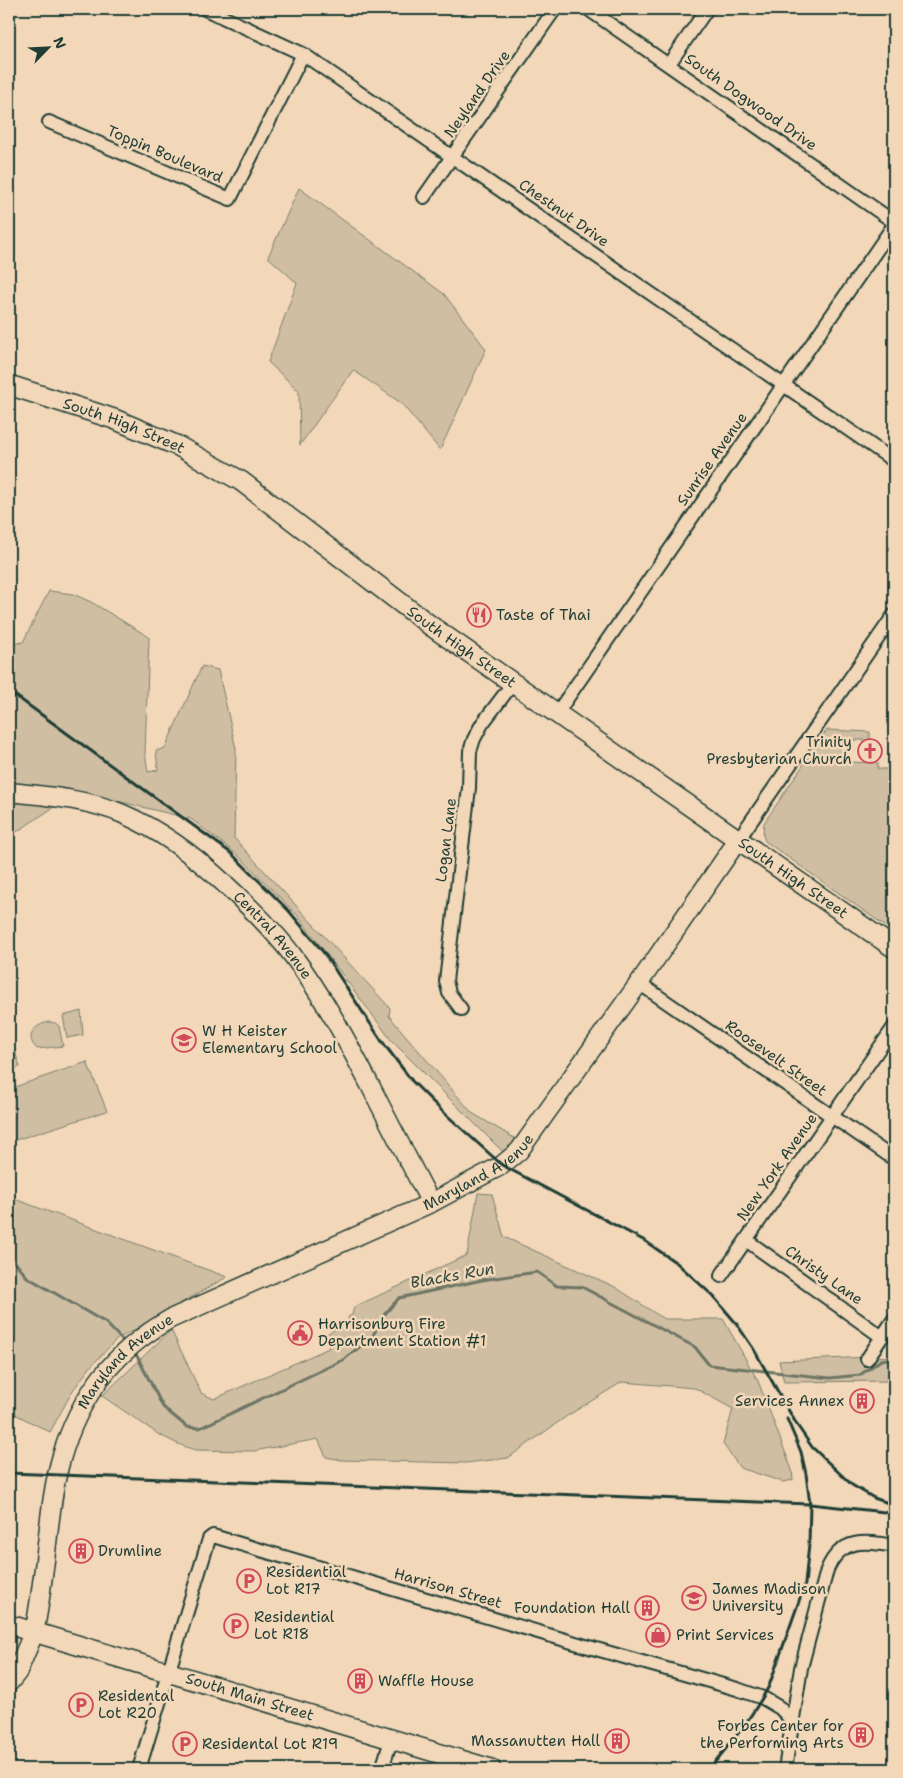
<svg xmlns="http://www.w3.org/2000/svg" width="903" height="1778" font-family="'Shantell Sans',sans-serif">
<style>
.green{fill:#d0bea3;stroke:#787e6c}
.lines{fill:none;stroke-linecap:round;stroke-linejoin:round}
.stream{stroke:#6c7564;stroke-width:3}
.street-casing{stroke:#1f3d34;stroke-width:16}
.secondary-casing{stroke:#1f3d34;stroke-width:21}
.primary-casing{stroke:#1f3d34;stroke-width:22}
.street{stroke:#f2d7b9;stroke-width:12}
.secondary{stroke:#f2d7b9;stroke-width:18}
.primary{stroke:#f2d7b9;stroke-width:19}
.rail{stroke:#1f3d34;stroke-width:3}
.labels{text-anchor:middle;stroke-width:5;stroke-linejoin:round;paint-order:stroke}
.street-label{font-size:15px;fill:#1f3d34;stroke:#f2d7b9}
.poi-label{font-size:15px;fill:#1f3d34;stroke:#f2d7b9;text-anchor:start}
.water-label{font-size:16px;font-style:italic;fill:#324b40;stroke:#f2d7b9}
</style>
<rect width="100%" height="100%" fill="#f2d7b9"/>
<filter id="ink" filterUnits="userSpaceOnUse"><feTurbulence type="fractalNoise" baseFrequency=".02" numOctaves="2"/><feDisplacementMap in="SourceGraphic" scale="10" xChannelSelector="R" yChannelSelector="G"/><feConvolveMatrix kernelMatrix="1 2 1 2 8 2 1 2 1" color-interpolation-filters="sRGB"/></filter>
<g filter="url(#ink)">
<path class="green" d="M 299,188 L 444,294 L 486,349 L 440,450 L 401,403 L 353,370 L 300,445 L 299,391 L 268,362 L 297,283 L 268,257 Z
M 49,591 L 73,594 L 91,602 L 149,637 L 145,753 L 148,772 L 158,770 L 156,751 L 165,748 L 202,666 L 218,670 L 236,749 L 234,838 L 390,1008 L 389,1016 L 472,1113 L 524,1144 L 510,1159 L 392,1041 L 298,916 L 239,856 L 191,819 L 77,791 L 9,786 L 9,645 L 23,642 Z
M 827,730 L 870,732 L 870,740 L 847,740 L 847,762 L 878,763 L 878,769 L 894,769 L 894,762 L 894,919 L 891,930 L 765,841 L 763,835 L 764,823 Z
M 9,792 L 60,803 L 9,837 Z
M 81,1011 L 83,1035 L 67,1038 L 63,1016 Z
M 49,1022 L 55,1023 L 59,1026 L 63,1046 L 37,1049 C 24,1036 34,1025 49,1022 Z
M 14,1048 L 20,1067 L 9,1070 L 9,1050 Z
M 87,1062 L 107,1111 L 9,1142 L 9,1089 Z
M 478,1193 L 492,1194 L 504,1237 L 615,1287 L 664,1319 L 723,1319 L 758,1381 L 792,1470 L 793,1480 L 783,1482 L 740,1468 L 723,1444 L 733,1409 L 695,1388 L 622,1382 L 567,1416 L 508,1458 L 466,1463 L 342,1460 L 326,1457 L 318,1439 L 254,1451 L 195,1450 L 178,1444 L 158,1434 L 102,1396 L 171,1330 L 201,1393 L 214,1399 L 329,1348 L 324,1335 L 350,1323 L 348,1317 L 352,1315 L 354,1307 L 467,1255 Z
M 9,1197 L 227,1277 L 116,1340 L 92,1365 L 73,1390 L 50,1432 L 9,1411 L 9,1372 L 14,1350 L 9,1348 Z
M 894,1356 L 894,1381 L 784,1382 L 779,1361 Z"/>
<g class="lines">
<path class="stream" d="M 9,1255 L 27,1277 L 106,1323 L 126,1344
M 133,1352 L 137,1356 L 163,1407 L 187,1427 L 200,1428 L 343,1360 L 372,1337 L 384,1315 L 399,1298 L 482,1280 L 537,1272 L 557,1286 L 582,1287 L 695,1347 L 709,1365 L 830,1378 L 860,1375 L 881,1360 L 894,1358"/>
<g class="street-casing">
<path id="street" d="M 205,9 L 303,54 L 894,461
M 588,9 L 894,222
M 669,64 L 707,9
M 49,122 L 230,199 L 303,54
M 424,197 L 555,9
M 557,713 L 894,225
M 738,840 L 894,615
M 639,983 L 894,1159
M 461,1009 L 449,993 L 446,981 L 469,788 L 470,751 L 474,739 L 482,724 L 513,683
M 746,1240 L 882,1337
M 721,1276 L 894,1027
M 867,1359 L 894,1319
M 139,1769 L 209,1539 L 213,1536 L 589,1647 L 737,1689 L 763,1698 L 780,1708 L 792,1721
M 382,1769 L 391,1740
M 785,1769 L 801,1668 L 827,1570 C 841,1537 865,1541 894,1546"/>
</g>
<g class="secondary-casing">
<g id="secondary">
<path id="s1" d="M 9,792 C 47,796 87,799 123,814 C 162,831 195,856 226,885 C 250,907 273,929 293,956 C 324,997 348,1043 372,1089 C 391,1127 411,1165 431,1203"/>
<path id="s2" d="M 34,1632 C 39,1611 41,1589 44,1568 C 49,1532 51,1494 61,1459 C 79,1396 114,1351 170,1319 L 431,1203 L 502,1165 L 519,1151 L 639,983 L 738,840"/>
</g>
</g>
<g class="primary-casing">
<g id="primary">
<path id="s3" d="M 9,385 L 114,419 L 178,446 L 241,481 L 431,626 L 894,948"/>
<path id="s4" d="M 9,1626 L 17,1627 L 491,1769"/>
<path d="M 9,1682 L 17,1672 L 34,1632"/>
</g>
</g>
<use href="#street" class="street"/>
<use href="#secondary" class="secondary"/>
<use href="#primary" class="primary"/>
<path class="rail" d="M 9,691 L 231,853 L 289,911 L 324,953 L 381,1040 L 412,1081 L 441,1110 L 502,1165 L 645,1241 L 678,1264 L 713,1296 L 736,1323 L 753,1348 L 797,1425 L 812,1447 L 852,1485 L 874,1498 L 894,1505
M 9,1473 L 810,1504 L 894,1513
M 709,1769 C 731,1743 753,1716 769,1686 L 805,1584 L 809,1544 L 810,1504 L 806,1474 L 801,1452 L 787,1419"/>
</g>
</g>
<defs>
<g id="restaurant-ring" transform="scale(1.25)"><circle r="9.5" fill="#f2d7b9" stroke="#d1495b" stroke-width="1.5"/><path d="M-5-6h1v4h1v-4h1v4h1v-4h1v5L-1.5 .5V6h-2V.5L-5-1ZM5-6V6H3V1.5H1.5Q1.5-4 5-6Z" fill="#d1495b"/></g>
<g id="church-ring" transform="scale(1.25)"><circle r="9.5" fill="#f2d7b9" stroke="#d1495b" stroke-width="1.5"/><path d="M-1.2-6h2.4v3.5h3.3v2.4h-3.3V6h-2.4V-.1h-3.3v-2.4h3.3Z" fill="#d1495b"/></g>
<g id="school-ring" transform="scale(1.25)"><circle r="9.5" fill="#f2d7b9" stroke="#d1495b" stroke-width="1.5"/><path d="M0-5L7-2L0 1L-7-2ZM-4 1L0 2.5L4 1V4Q0 6-4 4Z" fill="#d1495b"/></g>
<g id="civic-ring" transform="scale(1.25)"><circle r="9.5" fill="#f2d7b9" stroke="#d1495b" stroke-width="1.5"/><path d="M-.6-6.5H3V-4.5H.6V-3L4-1V1h2V6H-6V1h2V-1L-.6-3ZM-1.2 2.5V6h2.4V2.5Z" fill="#d1495b"/></g>
<g id="building-ring" transform="scale(1.25)"><circle r="9.5" fill="#f2d7b9" stroke="#d1495b" stroke-width="1.5"/><path d="M-4-6H4V6H1V3H-1V6H-4ZM-2.5-4.3h1.7v1.8h-1.7ZM.8-4.3h1.7v1.8H.8ZM-2.5-1h1.7V.8h-1.7ZM.8-1h1.7V.8H.8Z" fill="#d1495b"/></g>
<g id="parking-ring" transform="scale(1.25)"><circle r="9.5" fill="#f2d7b9" stroke="#d1495b" stroke-width="1.5"/><path d="M-3.5-5.5H1a3.5 3.5 0 0 1 0 7H-1V5.5H-3.5ZM-1-3.4V-.6H.8a1.4 1.4 0 0 0 0-2.8Z" fill="#d1495b"/></g>
<g id="university-ring" transform="scale(1.25)"><circle r="9.5" fill="#f2d7b9" stroke="#d1495b" stroke-width="1.5"/><path d="M0-5L7-2L0 1L-7-2ZM-4 1L0 2.5L4 1V4Q0 6-4 4Z" fill="#d1495b"/></g>
<g id="shop-ring" transform="scale(1.25)"><circle r="9.5" fill="#f2d7b9" stroke="#d1495b" stroke-width="1.5"/><path d="M-5-2.5h2.3a2.7 3.5 0 0 1 5.4 0H5L5.5 6h-11ZM-1.5-2.5h3a1.5 2.3 0 0 0-3 0Z" fill="#d1495b"/></g>
</defs>
<g fill-rule="evenodd">
<use href="#restaurant-ring" x="479" y="615"/>
<use href="#church-ring" x="870" y="751"/>
<use href="#school-ring" x="184" y="1040"/>
<use href="#civic-ring" x="300" y="1333"/>
<use href="#building-ring" x="862" y="1401"/>
<use href="#building-ring" x="81" y="1551"/>
<use href="#parking-ring" x="249" y="1581"/>
<use href="#university-ring" x="694" y="1598"/>
<use href="#building-ring" x="647" y="1608"/>
<use href="#parking-ring" x="236" y="1626"/>
<use href="#shop-ring" x="658" y="1635"/>
<use href="#building-ring" x="360" y="1681"/>
<use href="#parking-ring" x="81" y="1705"/>
<use href="#building-ring" x="861" y="1735"/>
<use href="#building-ring" x="617" y="1741"/>
<use href="#parking-ring" x="185" y="1744"/>
</g>
<g class="labels">
<g class="street-label">
<text transform="translate(477 94) rotate(-55)" y="5">Neyland Drive</text>
<text transform="translate(751 102) rotate(35)" y="5">South Dogwood Drive</text>
<text transform="translate(165 154) rotate(23)" y="5">Toppin Boulevard</text>
<text transform="translate(564 213) rotate(35)" y="5">Chestnut Drive</text>
<text dy="5" stroke="none"><textPath href="#s3" startOffset="122">South High Street</textPath></text>
<text transform="translate(712 459) rotate(-55)" y="5">Sunrise Avenue</text>
<text dy="5" stroke="none"><textPath href="#s3" startOffset="528">South High Street</textPath></text>
<text transform="translate(446 840) rotate(-83)" y="5">Logan Lane</text>
<text dy="5" stroke="none"><textPath href="#s3" startOffset="932">South High Street</textPath></text>
<text dy="5" stroke="none"><textPath href="#s1" startOffset="311">Central Avenue</textPath></text>
<text transform="translate(776 1058) rotate(35)" y="5">Roosevelt Street</text>
<text transform="translate(777 1167) rotate(-55)" y="5">New York Avenue</text>
<text dy="5" stroke="none"><textPath href="#s2" startOffset="700">Maryland Avenue</textPath></text>
<text transform="translate(824 1275) rotate(35)" y="5">Christy Lane</text>
<text dy="5" stroke="none"><textPath href="#s2" startOffset="295">Maryland Avenue</textPath></text>
<text transform="translate(448 1588) rotate(16)" y="5">Harrison Street</text>
<text dy="5" stroke="none"><textPath href="#s4" startOffset="251">South Main Street</textPath></text>
</g>
<g class="poi-label">
<text x="496" y="620">Taste of Thai</text>
<text x="852" y="747" text-anchor="end">Trinity<tspan x="852" dy="17">Presbyterian Church</tspan></text>
<text x="202" y="1036">W H Keister<tspan x="202" dy="17">Elementary School</tspan></text>
<text x="318" y="1329">Harrisonburg Fire<tspan x="318" dy="17">Department Station #1</tspan></text>
<text x="844" y="1406" text-anchor="end">Services Annex</text>
<text x="98" y="1556">Drumline</text>
<text x="266" y="1577">Residential<tspan x="266" dy="17">Lot R17</tspan></text>
<text x="712" y="1594">James Madison<tspan x="712" dy="17">University</tspan></text>
<text x="630" y="1613" text-anchor="end">Foundation Hall</text>
<text x="254" y="1622">Residential<tspan x="254" dy="17">Lot R18</tspan></text>
<text x="676" y="1640">Print Services</text>
<text x="378" y="1686">Waffle House</text>
<text x="98" y="1701">Residental<tspan x="98" dy="17">Lot R20</tspan></text>
<text x="844" y="1731" text-anchor="end">Forbes Center for<tspan x="844" dy="17">the Performing Arts</tspan></text>
<text x="600" y="1746" text-anchor="end">Massanutten Hall</text>
<text x="202" y="1749">Residental Lot R19</text>
</g>
<g class="water-label">
<text transform="translate(452 1275) rotate(-10)" y="6">Blacks Run</text>
</g>
</g>
<rect width="903" height="1778" fill="none" stroke="#f2d7b9" stroke-width="30"/>
<rect x="15" y="15" width="873" height="1748" fill="none" stroke="#1f3d34" stroke-width="2" filter="url(#ink)"/>
<g transform="translate(48 48) rotate(66)" stroke="#f2d7b9" stroke-width="4" paint-order="stroke">
<path d="M0-4L9 19L0 12L-9 19Z" fill="#1f3d34"/>
<text y="-8" font-size="14" font-weight="bold" text-anchor="middle" fill="#1f3d34">N</text>
</g>
</svg>
